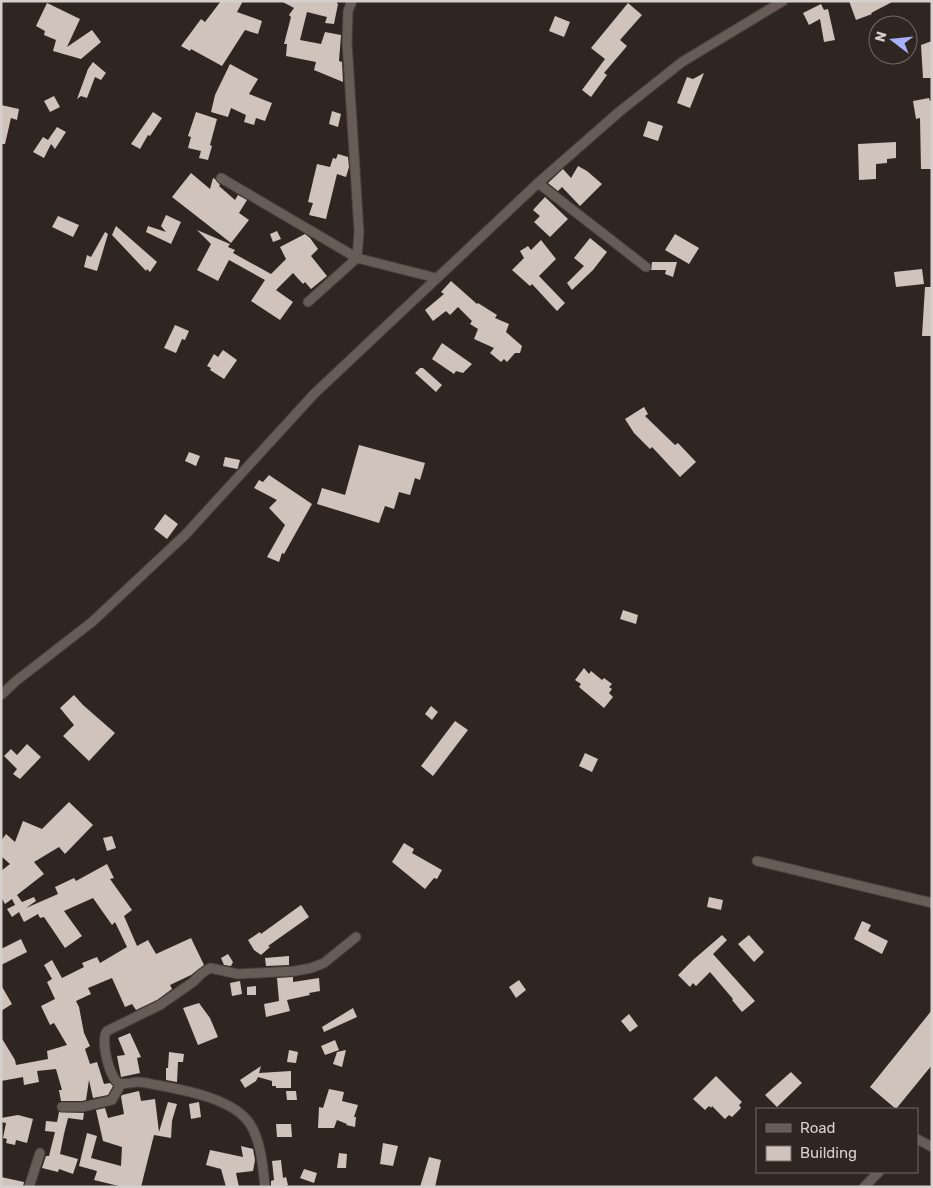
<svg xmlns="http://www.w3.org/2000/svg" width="933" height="1188" font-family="Rubik,sans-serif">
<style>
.building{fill:#d0c3bc}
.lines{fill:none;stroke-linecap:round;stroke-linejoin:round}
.street-casing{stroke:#49413c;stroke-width:11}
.street{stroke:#685d56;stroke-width:9}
</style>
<rect width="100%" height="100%" fill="#302621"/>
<path class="building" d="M 221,1 L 243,1 L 237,12 L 262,21 L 258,34 L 245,30 L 222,66 L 191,49 L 190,51 L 181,46 L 201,19 L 205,22 Z
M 281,1 L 337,1 L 337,3 L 338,4 L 334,24 L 325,23 L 327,17 L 307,12 L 300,40 L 321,44 L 325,32 L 341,35 L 339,61 L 342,62 L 343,82 L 314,70 L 316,62 L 286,56 L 287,44 L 284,44 L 291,17 L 289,15 L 294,8 Z
M 849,1 L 894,1 L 871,13 L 872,14 L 856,20 Z
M 47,3 L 80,19 L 67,47 L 92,30 L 101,42 L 81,59 L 53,51 L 56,40 L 44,35 L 45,31 L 36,26 Z
M 628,3 L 642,15 L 620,40 L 627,46 L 604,73 L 607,75 L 591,97 L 582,90 L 605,59 L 591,48 Z
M 821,4 L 824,10 L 828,9 L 835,40 L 824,42 L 820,19 L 809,25 L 803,13 Z
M 555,16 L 570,22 L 564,37 L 549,31 Z
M 932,41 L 931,78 L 923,78 L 921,45 Z
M 93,62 L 106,73 L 101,80 L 95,77 L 87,98 L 81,96 L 77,99 L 88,69 Z
M 230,64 L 258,79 L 249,94 L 272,103 L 265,121 L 256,118 L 254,125 L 244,122 L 246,115 L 231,108 L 228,117 L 211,112 L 215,95 Z
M 704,73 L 690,108 L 677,103 L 687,77 L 693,79 Z
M 54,96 L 60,107 L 50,112 L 44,101 Z
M 929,98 L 930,101 L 932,101 L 932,169 L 921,169 L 920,118 L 916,119 L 913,101 Z
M 1,105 L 19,109 L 17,120 L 11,118 L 5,144 L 1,144 Z
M 332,111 L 341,114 L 338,127 L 329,124 Z
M 153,112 L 162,118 L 150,136 L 148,135 L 140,149 L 131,144 Z
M 196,112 L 217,119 L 210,145 L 212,146 L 208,160 L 199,158 L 201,151 L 188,148 L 191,137 L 188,136 Z
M 648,121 L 663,126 L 658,141 L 643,136 Z
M 57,127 L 66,132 L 55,149 L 51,144 L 44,158 L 33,152 L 43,137 L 48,140 Z
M 896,142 L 896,158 L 887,159 L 887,163 L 876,164 L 876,179 L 859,180 L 858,144 Z
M 338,154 L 348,157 L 349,167 L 346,177 L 337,174 L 326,219 L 309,215 L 313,203 L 308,202 L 317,164 L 330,167 L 333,158 L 336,159 Z
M 578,166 L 587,171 L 602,184 L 580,206 L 562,187 L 558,191 L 548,183 L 563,169 L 571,178 Z
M 191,173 L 210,189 L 213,178 L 215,179 L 220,185 L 219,186 L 235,200 L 238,195 L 247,200 L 239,213 L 249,220 L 231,243 L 172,197 Z
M 545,197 L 568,219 L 550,237 L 534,222 L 540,216 L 533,210 Z
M 166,215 L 181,222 L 171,244 L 146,232 L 148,226 L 166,232 L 161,226 Z
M 58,216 L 79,225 L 73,237 L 52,227 Z
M 116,226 L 157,262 L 150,272 L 147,269 L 146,271 L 112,235 Z
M 197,230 L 230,244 L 228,247 L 235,250 L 233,253 L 271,274 L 286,259 L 280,247 L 305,234 L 310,238 L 318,249 L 311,256 L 327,276 L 311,289 L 305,282 L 303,284 L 293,273 L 276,290 L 293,302 L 280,320 L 251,301 L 265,280 L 229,260 L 218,281 L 197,270 L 211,244 Z
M 277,231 L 281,239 L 273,242 L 270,234 Z
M 105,232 L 108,234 L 97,271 L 84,267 L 87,255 L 91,257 Z
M 675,234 L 699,248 L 689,264 L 665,250 Z
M 590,238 L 607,252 L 593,270 L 572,290 L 567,283 L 584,266 L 574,258 Z
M 541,240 L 556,259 L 539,276 L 565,303 L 557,311 L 532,284 L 530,286 L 512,270 L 524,258 L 520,251 L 528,246 L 531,250 Z
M 652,262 L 677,262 L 673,277 L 665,274 L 666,270 L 651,270 Z
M 922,269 L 924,284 L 896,287 L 894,272 Z
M 451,281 L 477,304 L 478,303 L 497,315 L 495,318 L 509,324 L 506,332 L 522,346 L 520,353 L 515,353 L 507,362 L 504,359 L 501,362 L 490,353 L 494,348 L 474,339 L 478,329 L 470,324 L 472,321 L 458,307 L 450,315 L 446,311 L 433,321 L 425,310 L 444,294 L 441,292 Z
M 925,287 L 932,287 L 932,336 L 922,336 Z
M 175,325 L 189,331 L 185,340 L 182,339 L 176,353 L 164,348 Z
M 442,343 L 472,364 L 463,373 L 456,371 L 454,374 L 432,359 Z
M 223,350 L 237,360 L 224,379 L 210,370 L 211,368 L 207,366 L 214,354 L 218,357 Z
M 420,368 L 423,368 L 442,385 L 436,392 L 415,373 Z
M 644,407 L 648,414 L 645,416 L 675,445 L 678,443 L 696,462 L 680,477 L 652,447 L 650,449 L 634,433 L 625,419 Z
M 359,445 L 425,463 L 420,480 L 415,478 L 410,495 L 399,492 L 394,509 L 385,506 L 379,523 L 317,504 L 322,488 L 345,495 Z
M 189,452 L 200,456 L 196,466 L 185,461 Z
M 225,457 L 240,460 L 238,468 L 237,469 L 223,466 Z
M 269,475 L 312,504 L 284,554 L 282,553 L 279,562 L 267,557 L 285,525 L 269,508 L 277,500 L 254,488 L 259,480 L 263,482 Z
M 165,514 L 178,524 L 167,539 L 154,529 Z
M 623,610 L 638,615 L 636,624 L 620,619 Z
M 584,668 L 589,674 L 591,671 L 602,680 L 604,678 L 612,684 L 609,687 L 612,689 L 609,693 L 613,697 L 604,708 L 579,687 L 581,684 L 575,680 Z
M 74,695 L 83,705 L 115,733 L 89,761 L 63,736 L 74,725 L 60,708 Z
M 431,706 L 438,712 L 432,720 L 425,714 Z
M 455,721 L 468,730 L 433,776 L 421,766 Z
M 27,744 L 41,757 L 20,779 L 13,774 L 17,769 L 4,756 L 11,749 L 17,755 Z
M 585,753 L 598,759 L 592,772 L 579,766 Z
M 69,802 L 93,825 L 65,854 L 59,847 L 34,862 L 44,874 L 17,895 L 22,902 L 34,897 L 36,901 L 26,908 L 58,894 L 55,887 L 74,878 L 76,881 L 107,864 L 114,878 L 110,879 L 132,910 L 124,916 L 137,946 L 148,940 L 156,954 L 191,938 L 204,965 L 191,975 L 170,985 L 172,989 L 157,1000 L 136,1010 L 132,1004 L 125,1007 L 112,978 L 88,988 L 91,994 L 76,1001 L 79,1007 L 84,1033 L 90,1046 L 85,1049 L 90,1064 L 97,1062 L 104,1084 L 110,1083 L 113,1086 L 108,1095 L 93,1098 L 89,1080 L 86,1100 L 82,1101 L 61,1101 L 59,1090 L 62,1090 L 56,1069 L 37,1071 L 39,1082 L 24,1085 L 23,1077 L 1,1081 L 1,1037 L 15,1060 L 16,1065 L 48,1059 L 47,1051 L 67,1045 L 54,1023 L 50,1025 L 41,1006 L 55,999 L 47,982 L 52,979 L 44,965 L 52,960 L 62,978 L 84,967 L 82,963 L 97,957 L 100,963 L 127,947 L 115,922 L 112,925 L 93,898 L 64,911 L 82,936 L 65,948 L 44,917 L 40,918 L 38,914 L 24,922 L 19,912 L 12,917 L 7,909 L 15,905 L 12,899 L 5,904 L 1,897 L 1,871 L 10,864 L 1,856 L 1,841 L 6,834 L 15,842 L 23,821 L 42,829 Z
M 112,836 L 116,848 L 107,851 L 103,838 Z
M 404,843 L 414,849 L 412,853 L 442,870 L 437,879 L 434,878 L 425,889 L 392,862 Z
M 709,897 L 723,900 L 721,910 L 707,907 Z
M 301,905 L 309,917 L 268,946 L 270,947 L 261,955 L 254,950 L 248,940 L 260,932 L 261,934 Z
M 862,921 L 871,925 L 868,931 L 888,941 L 882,954 L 854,939 Z
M 722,935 L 727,940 L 713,954 L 755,1001 L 742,1012 L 732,1000 L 733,999 L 710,972 L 696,986 L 693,983 L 690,987 L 678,975 L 693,960 Z
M 749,935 L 764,952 L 754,962 L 738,944 Z
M 21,939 L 27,952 L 1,965 L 1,949 Z
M 228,954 L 233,962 L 231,966 L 224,965 L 221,958 Z
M 289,956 L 289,965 L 266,966 L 265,958 Z
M 293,977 L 293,982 L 319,978 L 320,991 L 309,993 L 310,995 L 287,1000 L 290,1011 L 266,1017 L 264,1004 L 279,1001 L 277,978 Z
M 519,980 L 526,990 L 516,998 L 509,987 Z
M 240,981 L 242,994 L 232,996 L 230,983 Z
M 1,985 L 12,1004 L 1,1011 Z
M 256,986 L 256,995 L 247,995 L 247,987 Z
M 199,1003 L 210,1018 L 218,1037 L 198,1045 L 183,1008 Z
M 353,1008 L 357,1017 L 324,1032 L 322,1027 Z
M 932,1010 L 932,1065 L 896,1109 L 870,1087 Z
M 629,1014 L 638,1026 L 630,1032 L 621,1021 Z
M 130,1033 L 141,1057 L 137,1058 L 140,1073 L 121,1077 L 117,1056 L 125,1055 L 118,1038 Z
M 335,1040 L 339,1050 L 325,1055 L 321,1046 Z
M 289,1050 L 298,1052 L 296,1063 L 287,1062 Z
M 346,1050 L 342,1067 L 333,1064 L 337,1052 Z
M 169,1052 L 184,1054 L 183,1062 L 178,1062 L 177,1082 L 166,1080 L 166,1068 L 168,1068 Z
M 261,1066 L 259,1073 L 291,1071 L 291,1088 L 276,1088 L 276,1086 L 272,1086 L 272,1081 L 258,1077 L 256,1081 L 245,1088 L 240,1080 Z
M 791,1072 L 802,1083 L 777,1107 L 765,1095 Z
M 716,1076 L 742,1102 L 739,1105 L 741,1108 L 732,1117 L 729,1115 L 725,1119 L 712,1106 L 711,1108 L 709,1106 L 705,1110 L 693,1099 Z
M 329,1089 L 344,1092 L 342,1101 L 358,1105 L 354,1117 L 356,1117 L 355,1127 L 346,1125 L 347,1124 L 337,1120 L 334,1128 L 318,1128 L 319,1107 L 323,1108 Z
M 139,1091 L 141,1101 L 155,1099 L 159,1132 L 168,1102 L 177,1104 L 172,1121 L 171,1138 L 154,1135 L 141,1187 L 123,1187 L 94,1180 L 97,1171 L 79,1166 L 87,1133 L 97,1136 L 91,1158 L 121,1166 L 122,1147 L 103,1141 L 96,1110 L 105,1108 L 108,1118 L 124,1114 L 121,1097 L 122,1095 Z
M 286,1091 L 296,1091 L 297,1100 L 287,1100 Z
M 199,1102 L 201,1117 L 191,1119 L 189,1104 Z
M 59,1112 L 84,1113 L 83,1120 L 68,1118 L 64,1134 L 60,1154 L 78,1159 L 73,1174 L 59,1169 L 58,1172 L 42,1168 L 46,1156 L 49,1156 L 55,1132 L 45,1131 L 46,1121 L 57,1122 Z
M 18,1115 L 33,1119 L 27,1143 L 16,1140 L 15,1145 L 6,1143 L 7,1139 L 3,1138 L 6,1123 L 1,1122 L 1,1118 Z
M 276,1124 L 291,1124 L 292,1137 L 277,1137 Z
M 383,1143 L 398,1146 L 393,1166 L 380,1164 Z
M 241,1146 L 253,1149 L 255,1160 L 253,1171 L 236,1173 L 239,1187 L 226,1187 L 221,1169 L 206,1165 L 210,1150 L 243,1157 Z
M 339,1153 L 347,1154 L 346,1168 L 337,1168 Z
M 429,1157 L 441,1160 L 435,1187 L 420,1187 Z
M 281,1160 L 283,1178 L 286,1177 L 288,1185 L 285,1187 L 271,1187 L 271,1181 L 274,1180 L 272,1161 Z
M 304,1169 L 317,1173 L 314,1183 L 300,1178 Z
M 1,1177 L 24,1182 L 23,1187 L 1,1187 Z"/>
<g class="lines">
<g class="street-casing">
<path id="street" d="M 221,178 L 357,258 L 436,278
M 538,183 L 646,267
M 308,302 L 357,258 L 359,232 L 347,42 L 348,11 L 352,1
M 1,695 L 16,681 L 92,622 L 185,535 L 314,394 L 538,183 L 619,112 L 682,62 L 783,1
M 757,861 L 932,903
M 62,1107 L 83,1107 L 112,1100 L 121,1084
M 917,1139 L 932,1147
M 29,1187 L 40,1153
M 265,1187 C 263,1167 261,1141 250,1124 C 234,1099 185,1090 157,1085 C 151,1084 144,1082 138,1082 C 132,1082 125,1085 119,1083 C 109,1078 100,1039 107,1031 L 160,1005 L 193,982 L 201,974 L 210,968 L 238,974 L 295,971 L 311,968 L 324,963 L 356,937
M 864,1187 L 879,1172"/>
</g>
<use href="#street" class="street"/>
</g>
<rect width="933" height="1188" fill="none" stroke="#d6d0cc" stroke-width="5"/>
<rect x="756" y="1108" width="162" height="65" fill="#302621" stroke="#726a65"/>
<rect x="766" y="1124" width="25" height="8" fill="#685d56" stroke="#726a65"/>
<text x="800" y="1133" font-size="15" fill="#d6d0cc">Road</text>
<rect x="766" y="1146" width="25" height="15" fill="#d0c3bc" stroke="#726a65"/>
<text x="800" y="1158" font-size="15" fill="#d6d0cc">Building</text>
<g transform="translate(893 40) rotate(286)"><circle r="24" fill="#302621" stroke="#726a65"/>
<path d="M0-4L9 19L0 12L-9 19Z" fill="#a5b1fc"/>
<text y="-8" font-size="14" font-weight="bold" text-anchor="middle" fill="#d6d0cc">N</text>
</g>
</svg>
